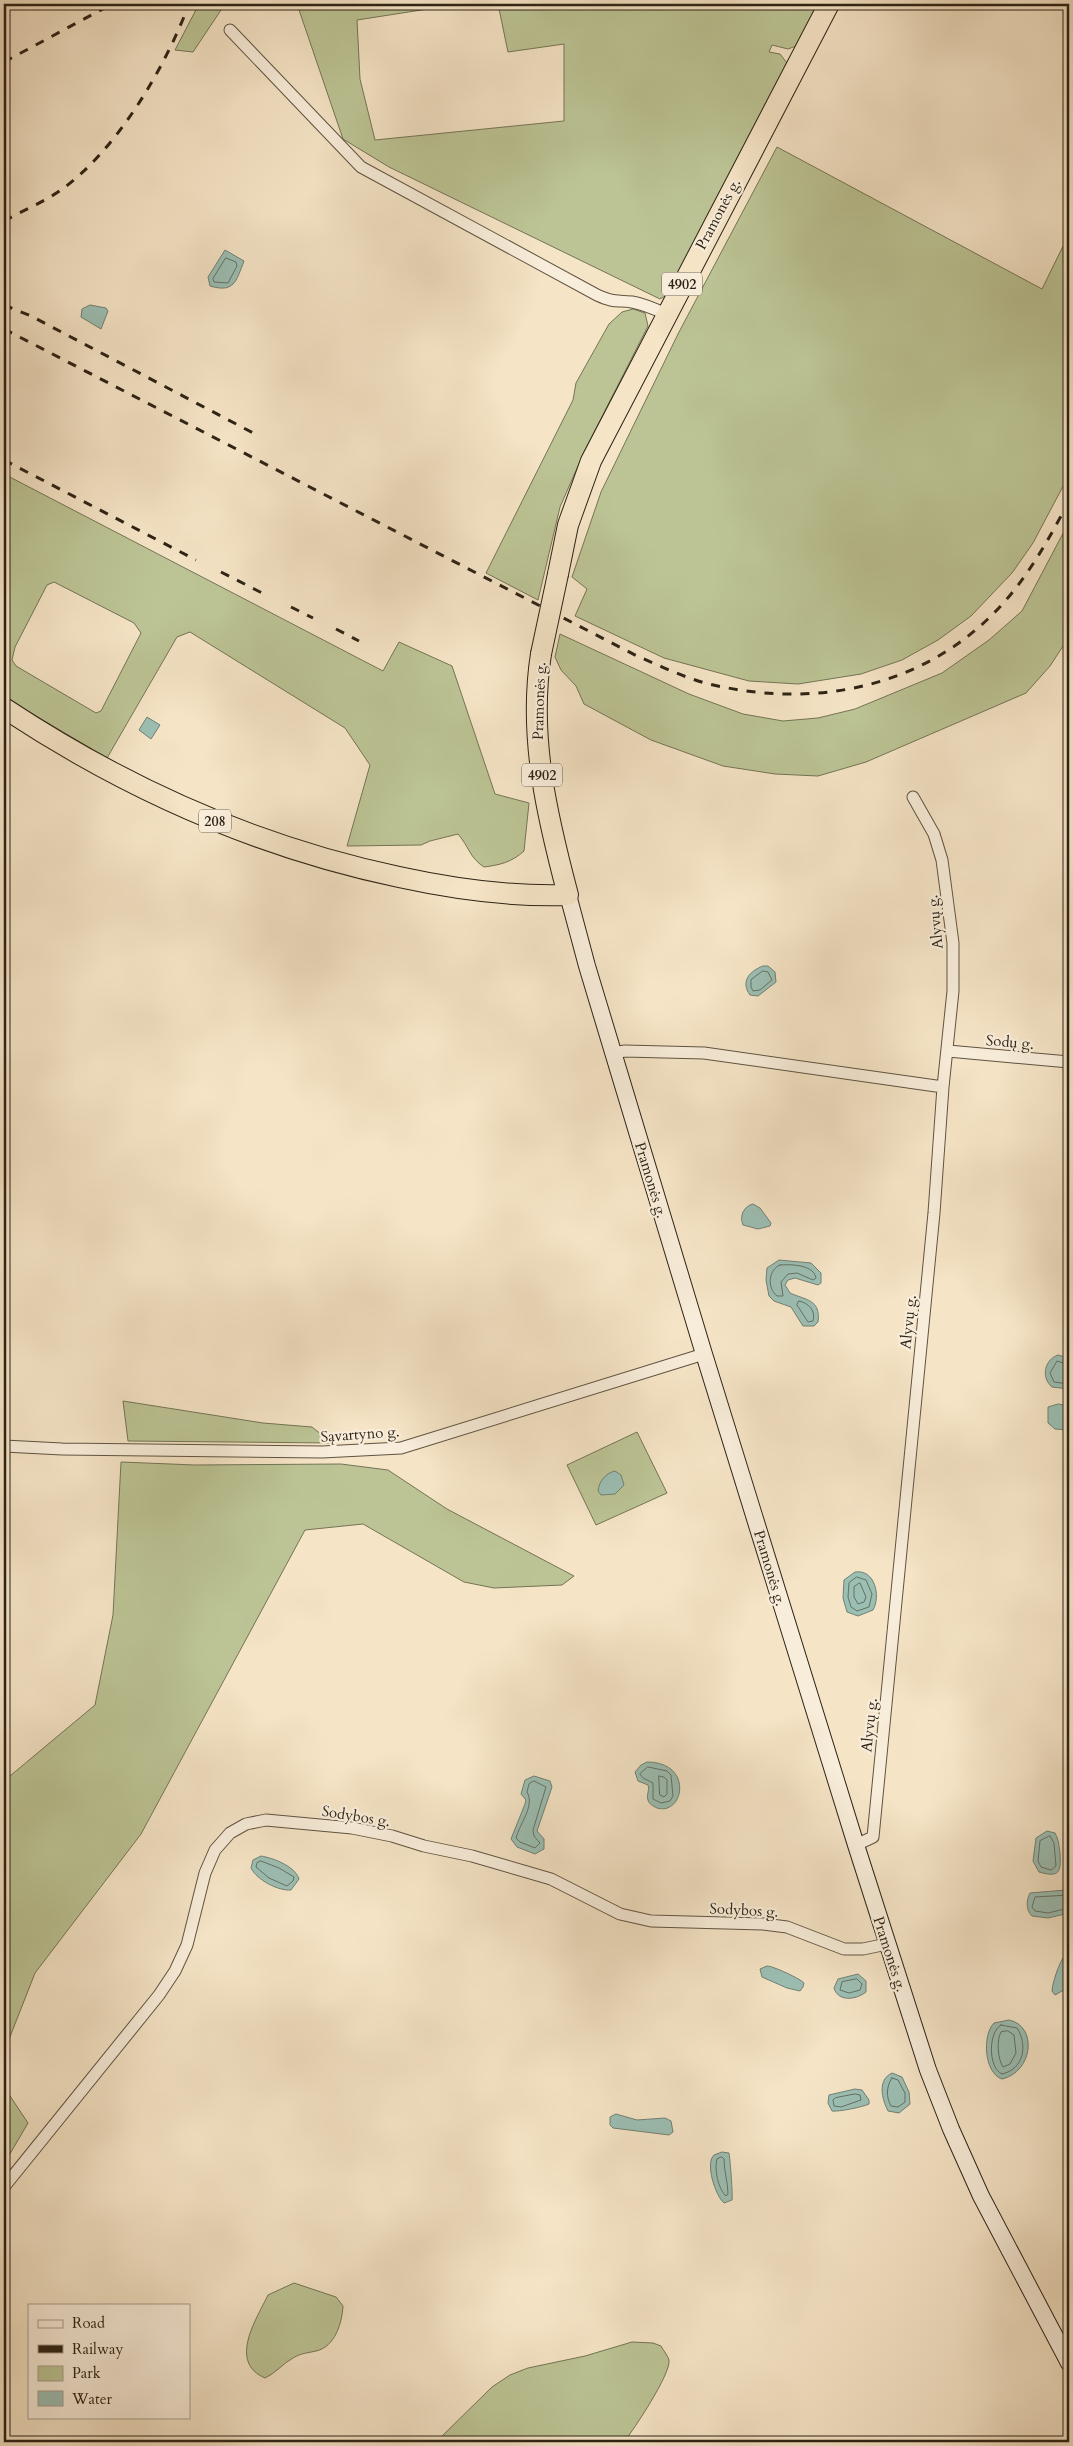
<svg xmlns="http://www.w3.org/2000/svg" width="1073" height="2446" font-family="Cardo,serif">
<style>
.green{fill:#bcc495;stroke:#747455;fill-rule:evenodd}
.water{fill:#9cbfb4;stroke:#708174}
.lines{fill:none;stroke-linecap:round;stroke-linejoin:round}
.shore{stroke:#647164;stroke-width:1}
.street-casing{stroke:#5f5341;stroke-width:13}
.secondary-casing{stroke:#2d2315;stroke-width:18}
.highway-casing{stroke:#2d2315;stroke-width:22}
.street{stroke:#f8edda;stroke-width:11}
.secondary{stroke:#f8edda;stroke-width:16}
.highway{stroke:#f5e4c6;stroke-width:20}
.rail{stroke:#2d2315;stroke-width:3;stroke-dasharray:9 9;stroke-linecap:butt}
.highway-bridge-casing{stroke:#2d2315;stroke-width:22;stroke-linecap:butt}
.highway-bridge{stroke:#f5e4c6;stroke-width:20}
.labels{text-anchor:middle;stroke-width:4.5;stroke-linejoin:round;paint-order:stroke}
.shield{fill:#f8edda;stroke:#6a6050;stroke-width:1}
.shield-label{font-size:14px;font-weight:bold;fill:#2d2315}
.street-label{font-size:15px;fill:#2d2315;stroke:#f8edda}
</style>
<rect width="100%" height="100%" fill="#f5e4c6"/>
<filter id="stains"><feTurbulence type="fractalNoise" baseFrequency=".004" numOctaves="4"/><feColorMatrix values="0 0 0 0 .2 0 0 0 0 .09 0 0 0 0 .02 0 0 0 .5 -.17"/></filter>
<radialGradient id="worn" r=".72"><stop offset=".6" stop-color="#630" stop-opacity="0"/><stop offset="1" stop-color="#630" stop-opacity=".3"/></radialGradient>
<path class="green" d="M 199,4 L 225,4 L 193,52 L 175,50 Z
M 297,4 L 460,4 L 357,20 L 360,79 L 375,140 L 564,121 L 564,44 L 508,52 L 498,4 L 818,4 L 796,46 L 788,49 L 772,45 L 769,52 L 780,54 L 787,63 L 669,294 L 660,299 L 389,167 L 343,139 Z
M 777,147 L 1042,289 L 1069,234 L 1069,475 L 1033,543 L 1012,573 L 971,616 L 938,640 L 902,660 L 861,674 L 798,684 L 749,681 L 664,658 L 575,616 L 587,589 L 572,577 L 601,492 L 679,332 Z
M 633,309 L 645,313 L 648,326 L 585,450 L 560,507 L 538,600 L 486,573 L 573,400 L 576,383 L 609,324 L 622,312 Z
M 4,474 L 383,671 L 399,642 L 452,666 L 495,794 L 529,803 L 524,851 C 512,862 500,865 484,867 C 469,857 470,848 458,834 L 430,841 L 421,845 L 347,846 L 370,765 L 345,728 L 190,632 L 177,637 L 107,758 L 4,697 ZM 54,582 L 134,623 L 141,633 L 101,711 L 96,713 L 16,666 L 12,660 L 15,647 L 47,585 Z
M 1069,522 L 1069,637 L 1050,666 L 1026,693 L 866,762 L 818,776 L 775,774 L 723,766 L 651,740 L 584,704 L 576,686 L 561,670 L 555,657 L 560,634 L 689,694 L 743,714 L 783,721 L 818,718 L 855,709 L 942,673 L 989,640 L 1022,611 Z
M 123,1401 L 263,1423 L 312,1427 L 332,1443 L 128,1441 Z
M 637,1432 L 667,1493 L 596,1525 L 567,1465 Z
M 121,1462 L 195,1465 L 341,1464 L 388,1470 L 447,1509 L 574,1576 L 562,1585 L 494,1588 L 464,1582 L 363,1524 L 305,1530 L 141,1834 L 35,1973 L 4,2052 L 4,1781 L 95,1705 L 113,1615 Z
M 4,2087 L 28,2123 L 4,2164 Z
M 294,2283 L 336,2297 L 343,2306 C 342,2323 335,2347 316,2351 C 308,2353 301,2353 293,2358 C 282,2364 276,2373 265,2378 C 228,2362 256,2320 268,2295 Z
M 632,2342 L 653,2343 L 661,2346 C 663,2350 668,2356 669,2360 C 671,2374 634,2429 624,2442 L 436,2442 L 492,2387 L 510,2375 L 528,2368 L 585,2356 Z"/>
<path class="water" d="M 225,250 L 244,261 C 236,282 234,293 210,286 L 208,277 Z
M 90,305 L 106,308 L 108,311 L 101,329 L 81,317 L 82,309 Z
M 147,717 L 160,725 L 151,739 L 139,730 Z
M 763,966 L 768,966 L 775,972 L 776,982 L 758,996 L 750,995 C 740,981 750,971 763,966 Z
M 753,1204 L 760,1208 L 771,1223 L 770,1226 L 758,1229 L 743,1225 C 739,1216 744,1206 753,1204 Z
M 779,1260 L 811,1263 L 821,1273 L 821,1283 L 818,1285 L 795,1278 L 788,1280 L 785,1285 L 790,1293 C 805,1300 821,1299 818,1322 L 814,1326 L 803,1326 L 791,1307 L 774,1301 L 769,1296 L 766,1280 L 767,1268 Z
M 1058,1355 L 1065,1357 L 1069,1365 L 1069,1389 L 1052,1387 C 1041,1378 1044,1360 1058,1355 Z
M 1058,1404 L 1069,1406 L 1069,1430 L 1055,1429 L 1048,1423 L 1048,1407 Z
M 615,1471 L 621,1475 L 624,1485 L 615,1494 L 601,1495 L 598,1491 C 599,1481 606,1473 615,1471 Z
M 855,1572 C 875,1569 881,1596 873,1610 L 858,1616 L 847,1612 L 843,1598 L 844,1580 Z
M 647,1762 C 694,1762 684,1816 657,1808 C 653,1806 649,1804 648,1800 C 646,1795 650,1790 648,1785 L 638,1781 L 635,1772 L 641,1765 Z
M 534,1776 L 550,1781 L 552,1787 L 537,1831 L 544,1839 L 544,1849 L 535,1854 L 517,1847 L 511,1839 L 525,1804 L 526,1800 L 521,1794 L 525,1780 Z
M 1047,1831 L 1055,1833 C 1059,1840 1059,1846 1060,1853 C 1061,1872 1060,1878 1039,1872 L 1033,1861 L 1036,1838 Z
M 261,1856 C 273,1858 295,1866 299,1879 L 291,1890 C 278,1891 257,1880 251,1868 L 253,1860 Z
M 1066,1890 L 1069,1891 L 1069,1913 L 1048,1918 L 1032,1916 C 1026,1910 1026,1901 1030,1893 Z
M 1069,1949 L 1069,1987 L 1055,1995 L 1052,1991 C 1053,1979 1061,1958 1069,1949 Z
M 767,1966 C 773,1966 801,1979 804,1983 L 803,1987 L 800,1991 L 787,1988 L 762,1977 L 760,1969 Z
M 858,1974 L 866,1981 L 866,1992 C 856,2000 838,2002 834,1988 L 838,1979 Z
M 1009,2020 C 1038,2026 1033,2072 1002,2079 C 984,2073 982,2035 994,2023 Z
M 892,2073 L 902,2077 L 909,2092 L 910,2104 L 899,2113 L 888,2111 C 882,2099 877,2080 892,2073 Z
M 855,2089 L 862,2090 L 869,2100 L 869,2104 C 863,2107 838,2112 832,2111 L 828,2103 L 829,2095 Z
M 616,2114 L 637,2120 L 665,2118 L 671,2121 L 673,2132 L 669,2135 L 613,2128 L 610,2125 L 610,2117 Z
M 722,2152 L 729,2153 C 730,2158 733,2196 732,2200 L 724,2203 C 715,2195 705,2163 714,2155 Z"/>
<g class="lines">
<path class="shore" d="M 226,258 L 236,262 L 237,266 L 228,283 L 214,282 L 213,279 Z
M 763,971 L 768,972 L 772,980 L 760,990 L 753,991 L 751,987 L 751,980 Z
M 780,1265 C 792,1264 814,1265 816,1278 L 813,1280 L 797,1273 L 788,1274 L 781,1282 L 783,1296 L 777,1296 C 767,1288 768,1270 780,1265 Z
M 799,1301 C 809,1303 816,1311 813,1321 L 808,1322 L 797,1305 Z
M 1069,1365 L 1057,1361 L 1050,1373 L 1054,1382 L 1069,1384
M 857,1577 L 866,1580 L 872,1594 L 869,1607 L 857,1611 L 851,1607 L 848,1597 L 849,1583 Z
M 860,1583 L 866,1597 L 864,1602 L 858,1604 L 854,1597 L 854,1587 Z
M 648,1767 L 667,1771 L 671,1775 L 673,1796 L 670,1801 L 661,1803 L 653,1799 L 653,1783 L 643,1778 L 640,1774 Z
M 659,1776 L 664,1777 L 667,1780 L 667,1794 L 664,1797 L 660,1795 Z
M 534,1781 L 546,1787 L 533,1830 L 534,1836 L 540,1843 L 535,1848 L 520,1842 L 516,1838 C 520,1823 535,1806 527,1792 L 529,1784 Z
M 1050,1836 L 1054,1843 L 1056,1866 L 1051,1870 L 1041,1867 L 1038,1861 L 1040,1841 Z
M 261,1861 L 279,1868 L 294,1877 L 293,1881 L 287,1886 L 269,1878 L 256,1867 L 257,1863 Z
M 1069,1895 L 1035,1897 L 1032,1907 L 1035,1911 L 1048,1913 L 1069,1908
M 857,1979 L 862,1984 L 860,1990 L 849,1993 L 840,1990 L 842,1982 Z
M 1001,2025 L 1017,2028 C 1028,2045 1024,2069 1002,2074 C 988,2068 988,2032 1001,2025 Z
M 1008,2031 L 1014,2035 L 1016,2053 L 1010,2064 L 1003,2067 C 998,2060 996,2040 1001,2032 Z
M 892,2078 L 898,2080 L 905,2093 L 905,2102 L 898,2107 L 891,2106 C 886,2097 886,2087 892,2078 Z
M 855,2094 L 860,2095 L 861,2100 L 841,2107 L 834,2106 L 833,2100 L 835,2098 Z
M 722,2157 L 724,2159 C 724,2172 728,2182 728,2194 L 726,2196 C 718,2189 714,2169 717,2159 Z"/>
<g class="street-casing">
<path id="street" d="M 230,30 L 361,167 L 597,295 C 615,303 615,300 632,302 C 644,304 655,309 666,314
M 948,1051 L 1069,1062
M 613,1053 L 625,1051 L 704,1053 L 943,1087
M 4,1446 L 62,1449 L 322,1452 L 401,1448 L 704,1354
M 856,1845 L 873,1837 L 934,1213 L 943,1087 L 953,991 L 953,943 L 942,860 L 934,834 L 913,797
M 4,2187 L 159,1995 L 175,1971 L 187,1945 L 205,1873 L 215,1850 L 230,1833 L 246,1824 L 266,1820 L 352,1828 L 392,1836 L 424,1846 L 472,1856 L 551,1879 L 620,1914 L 651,1921 L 763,1924 L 787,1927 L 844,1949 L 863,1949 L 887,1944"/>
</g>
<g class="secondary-casing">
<path id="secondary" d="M 568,895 L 587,966 L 704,1354 L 856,1845 L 928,2070 L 951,2129 L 981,2196 L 1069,2363"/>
</g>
<g class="highway-casing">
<path id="highway" d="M 558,574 L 568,525 L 591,461 L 829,4
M 4,708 C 125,788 256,847 399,877 C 454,889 511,897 568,895 C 547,816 528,736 541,654"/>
</g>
<use href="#street" class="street"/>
<use href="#secondary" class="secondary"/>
<use href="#highway" class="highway"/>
<path class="rail" d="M 4,62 L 112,4
M 4,221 C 22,211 44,202 61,190 C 117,150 165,68 189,4
M 4,305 L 31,316 L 257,435
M 4,329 L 637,656 C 665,668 693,682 723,687 C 827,708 934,683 1006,600 C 1032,570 1051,535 1069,501
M 4,460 L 196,560
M 221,572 L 266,595
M 291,607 L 313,618
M 336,629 L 359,641"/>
<g class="highway-bridge-casing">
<path id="highway-bridge" d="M 541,654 L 558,574"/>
</g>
<use href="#highway-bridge" class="highway-bridge"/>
</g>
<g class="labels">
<g class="shield">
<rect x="662" y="272.5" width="40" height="23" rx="4"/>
<rect x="522" y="763.5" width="40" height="23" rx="4"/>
<rect x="199" y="809.5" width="32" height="23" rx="4"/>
</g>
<g class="shield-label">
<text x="682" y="289">4902</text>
<text x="542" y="780">4902</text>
<text x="215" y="826">208</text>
</g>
<g class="street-label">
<text transform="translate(718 214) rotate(-62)" y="5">Pramonės g.</text>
<text transform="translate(539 701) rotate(-88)" y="5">Pramonės g.</text>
<text transform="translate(935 922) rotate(-96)" y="5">Alyvų g.</text>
<text transform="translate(1010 1042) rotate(5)" y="5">Sodų g.</text>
<text transform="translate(651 1180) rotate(73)" y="5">Pramonės g.</text>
<text transform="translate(908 1322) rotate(-84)" y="5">Alyvų g.</text>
<text transform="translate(360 1434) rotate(-4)" y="5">Sąvartyno g.</text>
<text transform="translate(770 1568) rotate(73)" y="5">Pramonės g.</text>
<text transform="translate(869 1725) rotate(-84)" y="5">Alyvų g.</text>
<text transform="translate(356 1816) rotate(9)" y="5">Sodybos g.</text>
<text transform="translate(744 1910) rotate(3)" y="5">Sodybos g.</text>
<text transform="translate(890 1954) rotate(72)" y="5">Pramonės g.</text>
</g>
</g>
<rect width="1073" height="2446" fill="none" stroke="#f5e4c6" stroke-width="20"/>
<rect x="5" y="5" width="1063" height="2436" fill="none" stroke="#2d2315" stroke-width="2.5"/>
<rect x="10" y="10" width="1053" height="2426" fill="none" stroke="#2d2315"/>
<rect x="28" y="2304" width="162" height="115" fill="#f8edda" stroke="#a79c8b"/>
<rect x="38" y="2320" width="25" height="8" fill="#f8edda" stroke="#a79c8b"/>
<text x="72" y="2328" font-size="15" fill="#2d2315">Road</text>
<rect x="38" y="2345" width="25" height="8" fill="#2d2315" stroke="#a79c8b"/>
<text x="72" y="2354" font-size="15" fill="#2d2315">Railway</text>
<rect x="38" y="2366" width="25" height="15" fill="#bcc495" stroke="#a79c8b"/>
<text x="72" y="2378" font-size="15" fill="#2d2315">Park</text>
<rect x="38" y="2391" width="25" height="15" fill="#9cbfb4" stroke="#a79c8b"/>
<text x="72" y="2404" font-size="15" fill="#2d2315">Water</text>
<rect width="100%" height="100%" filter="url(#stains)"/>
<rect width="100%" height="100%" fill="url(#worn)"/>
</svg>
